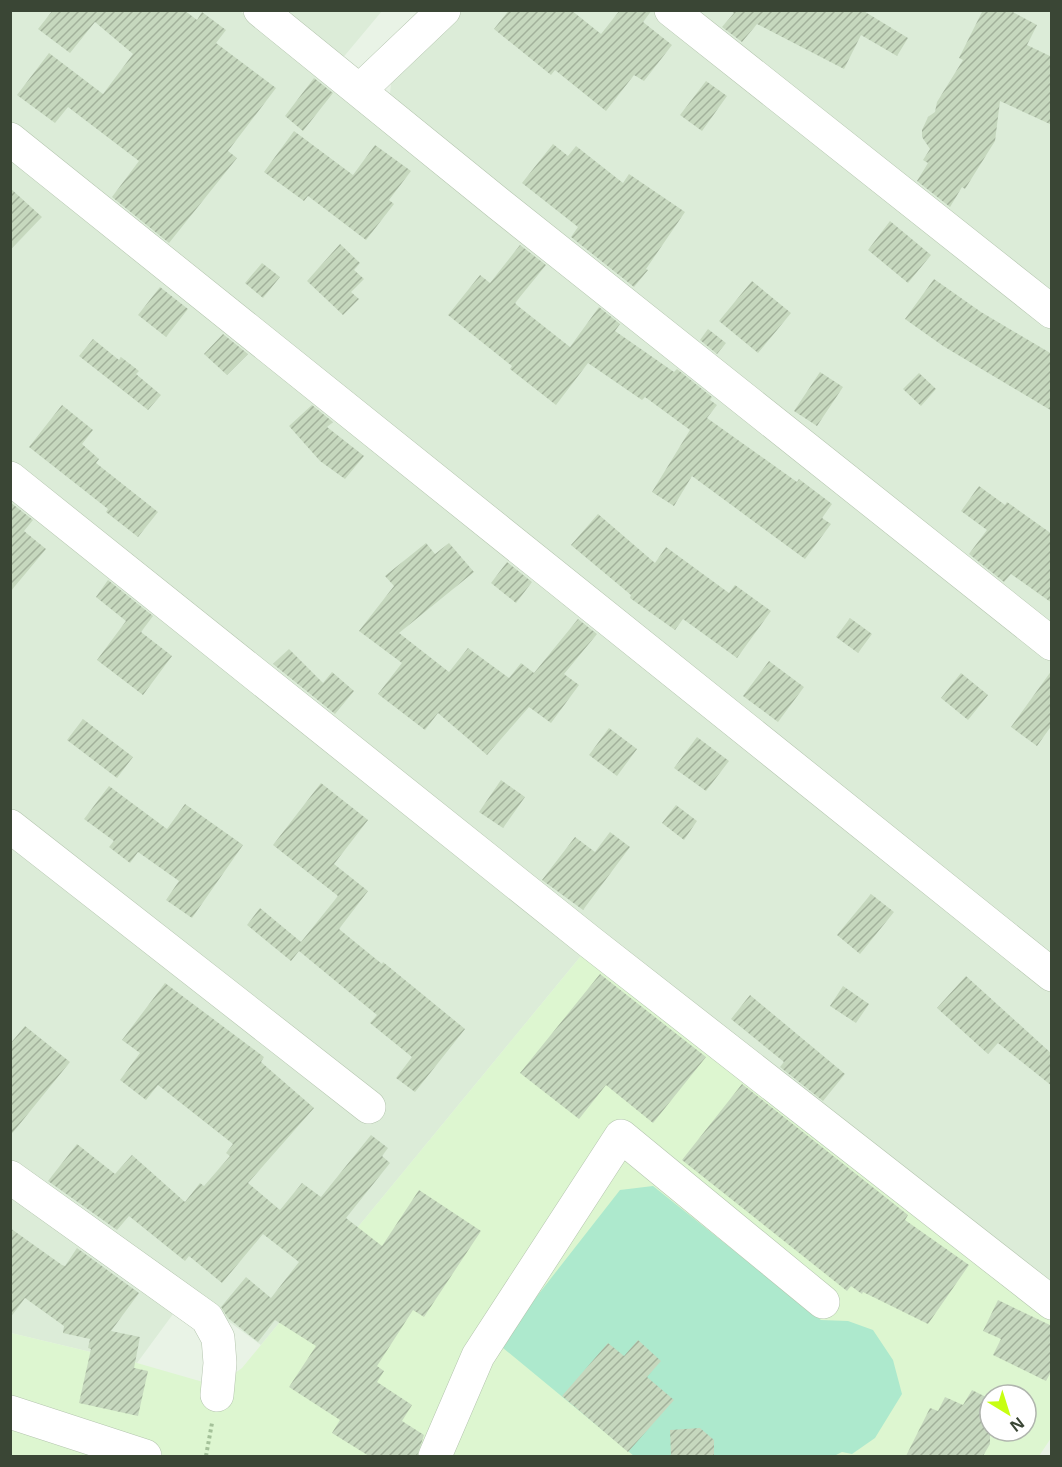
<svg xmlns="http://www.w3.org/2000/svg" width="1062" height="1467" font-family="'Open Sans',sans-serif">
<style>
.residential{fill:#dcecd8}
.commercial{fill:#ddf6d0;fill-rule:evenodd}
.green{fill:#ade9cd}
.building{fill:url(#building-hatch)}
.lines{fill:none;stroke-linecap:round;stroke-linejoin:round}
.minor-casing{stroke:#b4c5ae;stroke-width:34}
.path{stroke:#a4c199;stroke-width:4;stroke-dasharray:3 3;stroke-linecap:butt}
.minor{stroke:#fff;stroke-width:33}
</style>
<defs>
<pattern id="building-hatch" width="6" height="6" patternUnits="userSpaceOnUse" patternTransform="scale(1.5)"><rect width="6" height="6" fill="#c6d8be"/><path d="M-1 1l2-2M0 6l6-6M5 7l2-2" fill="none" stroke="#a2b19b"/></pattern>
</defs>
<rect width="100%" height="100%" fill="#e9f3e6"/>
<path class="residential" d="M 10,11 L 240,11 L 1051,654 L 1051,966 L 11,127 Z
M 278,11 L 382,11 L 341,60 Z
M 458,11 L 654,11 L 881,194 L 1051,329 L 1051,632 L 389,103 L 392,75 Z
M 689,11 L 1051,11 L 1051,301 Z
M 10,153 L 1051,985 L 1051,1293 L 11,465 Z
M 11,488 L 585,951 L 261,1345 L 11,1163 Z
M 11,1187 L 176,1310 L 137,1363 L 11,1333 Z"/>
<path class="commercial" d="M 585,951 L 1051,1321 L 1051,1438 L 1039,1456 L 11,1456 L 11,1333 L 137,1363 L 217,1386 L 242,1368 ZM 990,1395 L 1026,1395 L 1026,1431 L 990,1431 Z"/>
<path class="green" d="M 653,1186 L 821,1320 L 848,1321 L 873,1330 L 893,1360 L 902,1394 L 875,1438 L 852,1454 L 842,1452 L 834,1456 L 634,1456 L 503,1348 L 505,1337 L 620,1190 Z"/>
<path class="building" d="M 53,10 L 184,10 L 197,20 L 202,12 L 226,30 L 216,43 L 276,88 L 228,151 L 237,158 L 169,243 L 112,197 L 139,161 L 68,107 L 55,123 L 17,95 L 49,53 L 103,94 L 133,54 L 95,22 L 70,53 L 38,29 Z
M 509,10 L 571,10 L 601,34 L 620,10 L 652,10 L 643,22 L 672,45 L 644,81 L 634,75 L 606,111 L 555,70 L 551,75 L 494,29 Z
M 730,10 L 862,10 L 908,38 L 897,56 L 861,35 L 844,69 L 757,24 L 742,42 L 722,27 L 734,13 Z
M 983,10 L 1009,10 L 1037,25 L 1027,45 L 1052,57 L 1052,125 L 1000,101 L 995,141 L 965,189 L 962,187 L 950,207 L 917,181 L 928,163 L 923,160 L 930,149 L 922,137 L 922,130 L 928,117 L 935,112 L 937,102 L 963,60 L 959,58 Z
M 314,78 L 333,93 L 303,131 L 285,116 Z
M 706,81 L 727,96 L 702,131 L 680,115 Z
M 294,131 L 353,175 L 375,145 L 411,171 L 389,200 L 394,204 L 366,240 L 308,196 L 304,201 L 264,172 Z
M 553,144 L 568,156 L 576,146 L 623,183 L 629,174 L 685,212 L 646,269 L 648,270 L 634,287 L 571,237 L 578,227 L 522,183 Z
M 10,188 L 42,217 L 10,250 Z
M 890,221 L 931,255 L 908,283 L 868,250 Z
M 340,244 L 360,263 L 354,270 L 364,279 L 351,292 L 359,299 L 343,315 L 307,281 Z
M 520,245 L 546,265 L 515,303 L 518,306 L 570,347 L 599,307 L 620,324 L 615,331 L 674,372 L 677,369 L 712,397 L 710,400 L 717,405 L 707,418 L 797,482 L 799,479 L 832,504 L 822,518 L 831,524 L 805,559 L 692,476 L 674,506 L 652,492 L 690,430 L 645,397 L 642,400 L 588,363 L 556,405 L 510,369 L 512,366 L 448,315 L 480,275 L 490,283 Z
M 262,263 L 280,277 L 263,298 L 245,283 Z
M 934,279 L 981,312 L 1052,354 L 1052,411 L 943,346 L 905,319 Z
M 752,281 L 791,313 L 758,353 L 719,321 Z
M 160,287 L 188,309 L 166,337 L 138,315 Z
M 708,329 L 726,343 L 717,354 L 700,340 Z
M 223,334 L 248,354 L 227,375 L 204,354 Z
M 93,339 L 119,360 L 121,357 L 139,371 L 136,374 L 161,395 L 148,410 L 79,356 Z
M 820,372 L 843,387 L 817,426 L 794,411 Z
M 919,373 L 936,389 L 921,406 L 903,389 Z
M 62,405 L 93,430 L 82,444 L 99,459 L 96,463 L 158,512 L 138,537 L 106,512 L 108,509 L 29,447 Z
M 312,405 L 333,422 L 327,427 L 364,456 L 345,479 L 320,461 L 289,426 Z
M 979,486 L 1005,505 L 1007,502 L 1052,534 L 1052,603 L 1011,574 L 1004,582 L 969,554 L 987,530 L 961,511 Z
M 10,502 L 33,520 L 24,531 L 46,549 L 10,592 Z
M 598,514 L 655,563 L 666,547 L 729,593 L 735,585 L 771,611 L 737,658 L 683,619 L 675,630 L 630,598 L 631,595 L 571,545 Z
M 426,543 L 435,554 L 449,543 L 474,572 L 399,633 L 449,672 L 468,648 L 509,678 L 521,663 L 534,673 L 578,619 L 597,634 L 564,674 L 579,685 L 551,723 L 529,707 L 487,755 L 438,713 L 425,730 L 378,694 L 402,663 L 359,631 L 394,586 L 385,576 Z
M 507,562 L 532,582 L 516,603 L 491,583 Z
M 108,580 L 153,616 L 141,632 L 172,656 L 143,695 L 97,660 L 126,621 L 96,597 Z
M 850,618 L 872,634 L 858,653 L 836,637 Z
M 289,649 L 323,683 L 332,672 L 354,691 L 335,714 L 273,664 Z
M 769,661 L 804,687 L 778,722 L 743,696 Z
M 1052,670 L 1052,725 L 1037,746 L 1011,727 Z
M 961,673 L 988,695 L 968,720 L 941,698 Z
M 83,719 L 133,757 L 117,778 L 67,740 Z
M 609,728 L 637,749 L 617,776 L 589,755 Z
M 697,737 L 729,761 L 706,791 L 674,768 Z
M 501,780 L 525,797 L 503,828 L 479,812 Z
M 321,783 L 368,820 L 334,864 L 368,891 L 339,929 L 382,964 L 383,962 L 465,1029 L 415,1092 L 396,1078 L 412,1057 L 370,1023 L 377,1015 L 299,951 L 291,961 L 247,925 L 260,908 L 301,942 L 338,896 L 273,845 Z
M 109,786 L 167,829 L 185,804 L 243,845 L 192,918 L 166,900 L 179,881 L 138,852 L 130,863 L 109,847 L 114,841 L 84,819 Z
M 676,805 L 697,821 L 684,840 L 662,823 Z
M 610,832 L 630,847 L 583,910 L 542,880 L 575,837 L 595,852 Z
M 871,894 L 894,912 L 860,954 L 837,935 Z
M 600,974 L 706,1057 L 653,1123 L 606,1085 L 579,1119 L 520,1073 Z
M 966,976 L 1052,1054 L 1052,1086 L 998,1043 L 988,1054 L 937,1008 Z
M 165,983 L 264,1057 L 261,1062 L 314,1108 L 248,1183 L 280,1210 L 302,1183 L 321,1197 L 371,1135 L 388,1148 L 382,1156 L 390,1163 L 346,1218 L 382,1246 L 419,1190 L 481,1231 L 424,1317 L 413,1310 L 377,1366 L 384,1371 L 377,1382 L 412,1405 L 402,1421 L 424,1435 L 417,1456 L 369,1456 L 332,1433 L 340,1420 L 289,1387 L 316,1346 L 275,1320 L 258,1342 L 228,1318 L 221,1307 L 246,1277 L 271,1298 L 299,1262 L 263,1234 L 222,1283 L 189,1256 L 185,1261 L 129,1216 L 117,1230 L 48,1181 L 77,1144 L 115,1174 L 132,1155 L 185,1202 L 200,1183 L 204,1186 L 230,1156 L 226,1153 L 233,1144 L 158,1085 L 146,1100 L 120,1080 L 140,1053 L 122,1040 Z
M 843,986 L 869,1004 L 856,1023 L 830,1006 Z
M 750,995 L 845,1074 L 823,1101 L 780,1067 L 784,1062 L 731,1019 Z
M 25,1026 L 70,1062 L 10,1136 L 10,1044 Z
M 742,1084 L 908,1215 L 905,1220 L 969,1265 L 928,1324 L 863,1292 L 862,1294 L 851,1286 L 847,1291 L 682,1160 Z
M 10,1228 L 62,1265 L 65,1266 L 77,1248 L 139,1293 L 111,1331 L 140,1337 L 134,1368 L 148,1371 L 138,1416 L 79,1403 L 91,1349 L 88,1348 L 90,1339 L 63,1333 L 64,1326 L 25,1298 L 10,1318 Z
M 998,1300 L 1052,1326 L 1052,1370 L 1046,1381 L 993,1355 L 1001,1339 L 983,1331 Z
M 638,1340 L 661,1361 L 647,1377 L 674,1400 L 628,1452 L 562,1396 L 608,1343 L 624,1356 Z
M 972,1390 L 990,1399 L 990,1444 L 983,1456 L 906,1456 L 930,1408 L 938,1411 L 945,1397 L 963,1405 Z
M 700,1428 L 714,1440 L 714,1456 L 671,1456 L 670,1430 Z"/>
<g class="lines">
<g class="minor-casing">
<path id="minor" d="M 260,10 L 499,204 L 1052,644
M 671,10 L 1052,312
M 360,90 L 444,10
M 10,139 L 1052,975
M 10,478 L 590,942 L 1052,1303
M 10,826 L 369,1107
M 10,1177 L 207,1318 L 218,1338 L 220,1363 L 217,1395
M 10,1412 L 145,1456
M 435,1456 L 478,1356 L 621,1136 L 823,1302"/>
</g>
<path class="path" d="M 206,1456 L 212,1423"/>
<use href="#minor" class="minor"/>
</g>
<rect width="1062" height="1467" fill="none" stroke="#3a4635" stroke-width="24"/>
<g transform="translate(1008 1413) rotate(142)"><circle r="28" fill="#ffffff" stroke="#b0b5ae" stroke-width="1.5"/>
<path d="M0-4.5L10 22L0 15L-10 22Z" fill="#c7ff11"/>
<text y="-9" font-size="16" font-weight="bold" text-anchor="middle" fill="#3a4635">N</text>
</g>
</svg>
